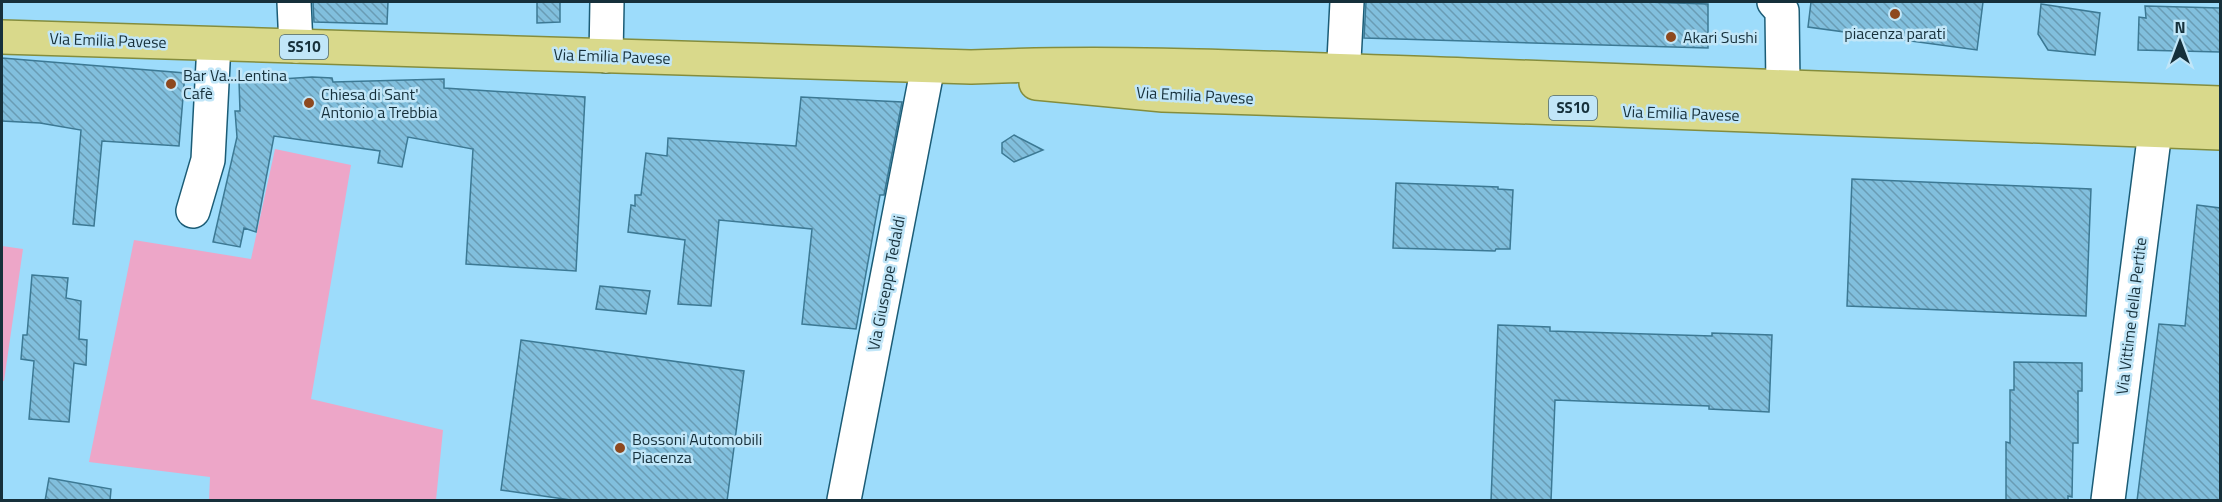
<svg xmlns="http://www.w3.org/2000/svg" width="2222" height="502" font-family="'Titillium Web',sans-serif">
<style>
.green{fill:#eda6c8}
.building{fill:url(#building-back-hatch);stroke:#3c7994;stroke-width:1.5}
.lines{fill:none;stroke-linecap:round;stroke-linejoin:round}
.minor-casing{stroke:#1b5c76;stroke-width:36}
.major-casing{stroke:#848d3d;stroke-width:36}
.minor{stroke:#fff;stroke-width:33}
.major{stroke:#d9d98b;stroke-width:33}
.poi-dot{fill:#8e491f;stroke:#c1e6f8;stroke-width:2}
.labels{text-anchor:middle;stroke-width:5;stroke-linejoin:round;paint-order:stroke}
.shield{fill:#c1e6f8;stroke:#496774;stroke-width:1.5}
.shield-label{font-size:15px;font-weight:bold;fill:#16303b}
.poi-label{font-size:16px;fill:#16303b;stroke:#c1e6f8;text-anchor:start}
.street-label{font-size:16px;fill:#16303b;stroke:#c1e6f8}
</style>
<defs>
<pattern id="building-back-hatch" width="6" height="6" patternUnits="userSpaceOnUse" patternTransform="scale(1.5)"><rect width="6" height="6" fill="#81bfdd"/><path d="M-1 5l2 2M0 0l6 6M5-1l2 2" fill="none" stroke="#699cb4"/></pattern>
</defs>
<rect width="100%" height="100%" fill="#9ddcfb"/>
<path class="green" d="M 275,149 L 351,165 L 311,399 L 443,430 L 436,500 L 209,500 L 210,477 L 89,462 L 134,240 L 251,259 Z
M 2,246 L 23,249 L 4,381 L 2,381 Z"/>
<path class="building" d="M 313,2 L 388,2 L 387,24 L 314,22 Z
M 537,2 L 560,2 L 560,22 L 537,23 Z
M 1366,2 L 1646,2 L 1708,4 L 1708,48 L 1364,38 Z
M 1811,2 L 1983,2 L 1977,50 L 1808,27 Z
M 2041,4 L 2100,13 L 2095,55 L 2048,50 L 2038,34 Z
M 2145,6 L 2220,8 L 2220,52 L 2138,50 L 2139,17 L 2146,18 Z
M 2,58 L 185,73 L 179,146 L 102,141 L 94,226 L 73,224 L 81,130 L 40,123 L 2,121 Z
M 312,77 L 332,78 L 333,82 L 444,79 L 444,88 L 585,97 L 576,271 L 466,264 L 473,149 L 408,137 L 402,167 L 378,163 L 380,151 L 274,136 L 256,232 L 244,228 L 240,247 L 213,242 L 237,137 L 235,111 L 240,111 L 239,81 L 267,81 L 267,78 L 281,79 Z
M 801,97 L 902,102 L 884,195 L 880,195 L 856,329 L 802,324 L 812,229 L 719,220 L 711,306 L 678,304 L 685,240 L 628,232 L 631,205 L 635,206 L 635,195 L 641,195 L 646,153 L 667,156 L 668,138 L 796,146 Z
M 1014,135 L 1043,150 L 1014,162 L 1002,153 L 1002,143 Z
M 1852,179 L 2091,189 L 2086,316 L 1847,306 Z
M 1396,183 L 1498,187 L 1498,189 L 1513,190 L 1510,249 L 1496,249 L 1495,251 L 1393,248 Z
M 2197,205 L 2220,208 L 2220,501 L 2137,501 L 2159,324 L 2185,326 Z
M 32,275 L 68,278 L 66,298 L 81,301 L 79,339 L 87,340 L 86,365 L 74,363 L 69,422 L 29,419 L 34,361 L 21,359 L 23,335 L 27,335 Z
M 600,286 L 650,291 L 646,314 L 596,309 Z
M 1498,325 L 1550,327 L 1550,331 L 1712,336 L 1712,333 L 1772,335 L 1769,412 L 1709,409 L 1709,406 L 1555,400 L 1551,501 L 1491,501 Z
M 521,340 L 744,371 L 727,501 L 578,501 L 501,490 Z
M 2014,362 L 2082,363 L 2082,391 L 2078,391 L 2078,443 L 2073,443 L 2072,497 L 2068,496 L 2068,501 L 2006,501 L 2006,442 L 2010,443 L 2010,390 L 2014,390 Z
M 49,478 L 111,489 L 110,501 L 45,501 Z"/>
<g class="lines">
<g class="minor-casing">
<path id="minor" d="M 294,2 L 296,46
M 1774,2 L 1782,11 L 1783,85
M 606,56 L 607,2
M 1342,99 L 1347,2
M 193,211 L 208,160 L 214,44
M 844,500 L 928,66
M 2108,500 L 2155,131"/>
</g>
<g class="major-casing">
<path id="major" d="M 2,37 L 971,67 C 1136,60 1302,70 1467,75 C 1718,84 1969,93 2220,103
M 1036,83 L 1163,95 L 1591,109 L 2220,133"/>
</g>
<use href="#minor" class="minor"/>
<use href="#major" class="major"/>
</g>
<g class="poi-dot">
<circle cx="1895" cy="14" r="6"/>
<circle cx="1671" cy="37" r="6"/>
<circle cx="171" cy="84" r="6"/>
<circle cx="309" cy="103" r="6"/>
<circle cx="620" cy="448" r="6"/>
</g>
<g class="labels">
<g class="shield">
<rect x="280" y="35" width="48" height="24" rx="4.5"/>
<rect x="1549" y="96" width="48" height="24" rx="4.5"/>
</g>
<g class="shield-label">
<text x="304" y="52">SS10</text>
<text x="1573" y="113">SS10</text>
</g>
<g class="poi-label">
<text x="1895" y="39" text-anchor="middle">piacenza parati</text>
<text x="1683" y="43">Akari Sushi</text>
<text x="183" y="81">Bar Va...Lentina<tspan x="183" dy="18">Cafè</tspan></text>
<text x="321" y="100">Chiesa di Sant'<tspan x="321" dy="18">Antonio a Trebbia</tspan></text>
<text x="632" y="445">Bossoni Automobili<tspan x="632" dy="18">Piacenza</tspan></text>
</g>
<g class="street-label">
<text transform="translate(108 40) rotate(2)" y="6">Via Emilia Pavese</text>
<text transform="translate(612 56) rotate(2)" y="6">Via Emilia Pavese</text>
<text transform="translate(1195 95) rotate(3)" y="6">Via Emilia Pavese</text>
<text transform="translate(1681 113) rotate(2)" y="6">Via Emilia Pavese</text>
<text transform="translate(886 283) rotate(-79)" y="6">Via Giuseppe Tedaldi</text>
<text transform="translate(2131 316) rotate(-83)" y="6">Via Vittime della Pertite</text>
</g>
</g>
<rect width="2222" height="502" fill="none" stroke="#16303b" stroke-width="6"/>
<g transform="translate(2180 42)" stroke="#c1e6f8" stroke-width="4.5" paint-order="stroke">
<path d="M0-4.5L10 22L0 15L-10 22Z" fill="#16303b"/>
<text y="-9" font-size="16" font-weight="bold" text-anchor="middle" fill="#16303b">N</text>
</g>
</svg>
